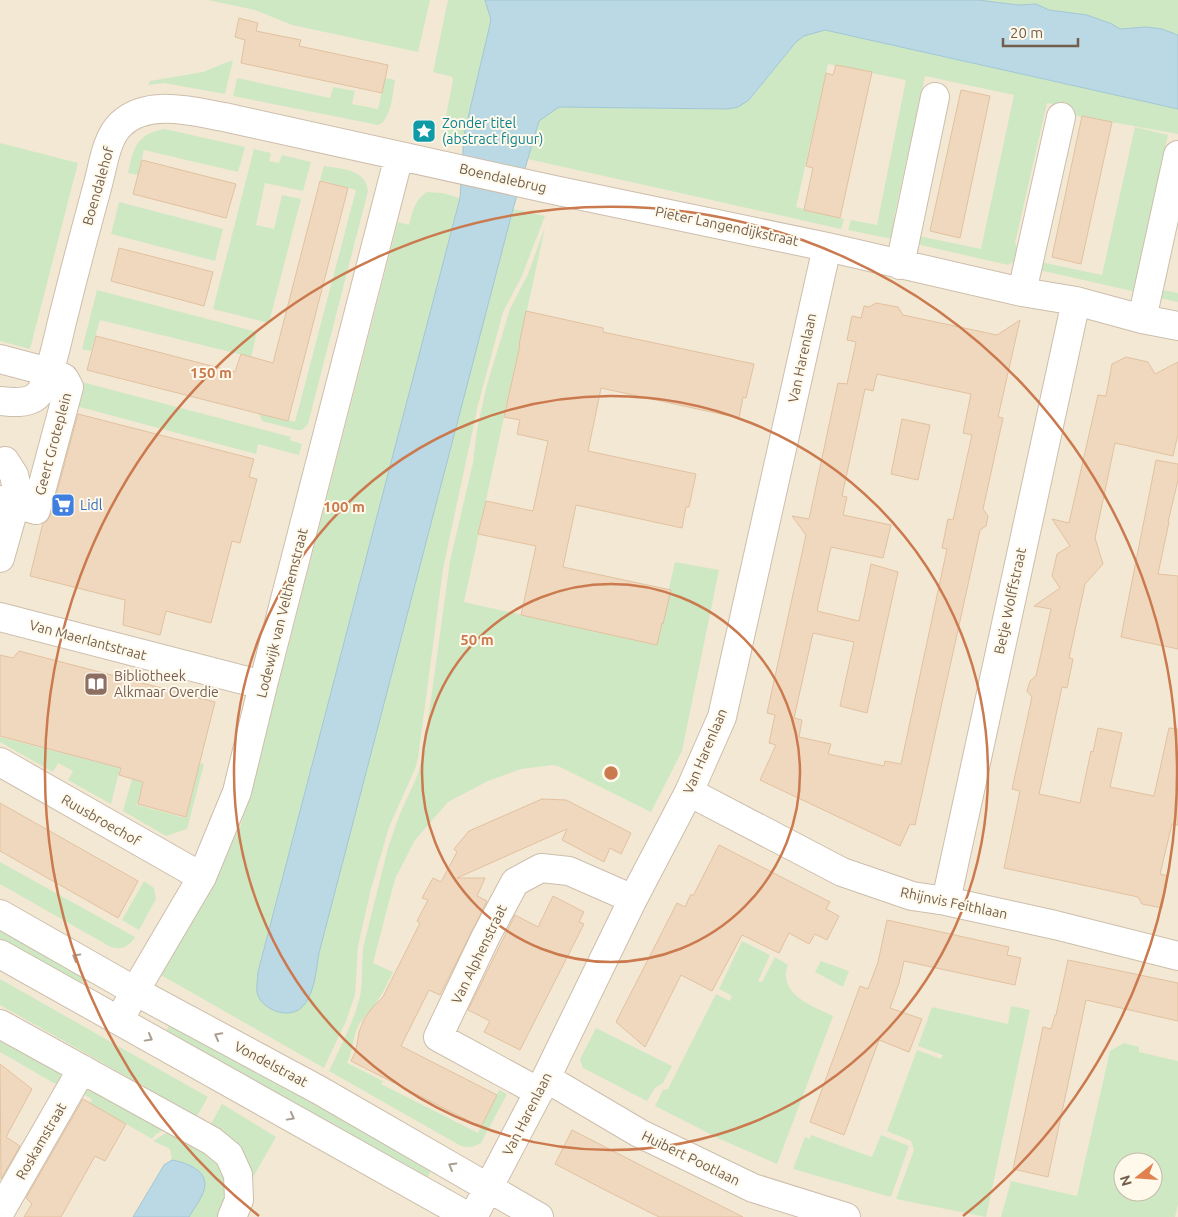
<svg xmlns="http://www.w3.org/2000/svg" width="1178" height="1217" font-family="Ubuntu,sans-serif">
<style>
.residential{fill:#f3e8d4;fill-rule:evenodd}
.green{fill:#cee8c4;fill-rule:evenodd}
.water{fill:#bad9e4;stroke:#a1c7d5}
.building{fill:#f0d8be;stroke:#e2c19f;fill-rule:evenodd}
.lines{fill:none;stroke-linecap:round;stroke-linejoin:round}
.minor-casing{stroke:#cdbeac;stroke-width:30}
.minor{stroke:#fff;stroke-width:28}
.oneway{stroke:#ab9e93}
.ring{fill:none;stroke:#ca7a4e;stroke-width:2.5}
.labels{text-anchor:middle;stroke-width:4;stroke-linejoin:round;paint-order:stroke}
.culture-label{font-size:14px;fill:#0d838f;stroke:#fef9eb;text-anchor:start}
.street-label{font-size:14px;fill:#735e4b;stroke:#fef9eb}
.shop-label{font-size:14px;fill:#366cbe;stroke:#fef9eb;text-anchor:start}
.education-label{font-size:14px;fill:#785e54;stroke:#fef9eb;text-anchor:start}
.centre{fill:#ca7a4e;stroke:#fef9eb;stroke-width:2.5}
.ring-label{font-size:15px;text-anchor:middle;font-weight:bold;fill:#ca7a4e;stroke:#fef9eb;stroke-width:4;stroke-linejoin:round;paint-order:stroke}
</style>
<rect width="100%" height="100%" fill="#fbf5e5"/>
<path class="residential" d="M 0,0 L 1178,0 L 1178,1217 L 0,1217 ZM 1123,1162 L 1153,1162 L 1153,1192 L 1123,1192 Z"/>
<path class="green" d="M 208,0 L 430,0 L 418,52 L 292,25 L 255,10 Z
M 448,0 L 485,0 L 491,20 L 464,135 L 465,146 L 441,141 L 453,80 L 452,77 L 433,72 Z
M 978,0 L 1178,0 L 1178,35 L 1162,29 L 1146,27 L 1120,29 L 1112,24 L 1087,15 L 1049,10 L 1036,4 L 1018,5 Z
M 825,30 L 1178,109 L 1178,134 L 1067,114 L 1068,107 L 1047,103 L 1015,243 L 1020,253 L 1016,261 L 1008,265 L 912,243 L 914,235 L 981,249 L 1014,95 L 925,76 L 894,217 L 899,232 L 897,240 L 848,230 L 851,220 L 877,225 L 906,80 L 828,64 L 796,207 L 844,219 L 841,229 L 528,159 L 539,121 L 559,107 L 728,109 L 750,100 L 796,42 C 805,34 813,32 825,30 Z
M 233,60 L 225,94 L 164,83 L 148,85 L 150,81 L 203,72 Z
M 237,78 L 330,98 L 333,87 L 355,91 L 352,104 L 378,109 L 385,78 L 395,80 C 393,93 391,121 378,125 L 233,96 Z
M 1135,127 L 1168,135 L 1138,270 L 1144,282 L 1141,293 L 1039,270 L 1036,261 L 1102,275 Z
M 165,129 L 245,147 L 238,172 L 144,150 L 138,175 L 128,173 C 134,147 136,134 165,129 Z
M 0,143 L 78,163 L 30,349 L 0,341 Z
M 254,149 L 271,153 L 269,161 L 279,163 L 282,155 L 311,162 L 303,191 L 265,183 L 256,225 L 274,229 L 282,195 L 301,199 L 269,323 L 213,309 Z
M 324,166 C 342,169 366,169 368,191 L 308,424 L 302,430 L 297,430 L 262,421 L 259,413 L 295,422 L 356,190 L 320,180 Z
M 427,192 L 442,193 L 460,198 L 258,972 L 285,1013 L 300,1009 L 313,985 L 319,953 L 513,209 L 545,216 L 521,278 L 503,312 L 478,405 L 443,569 L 418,758 L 415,769 L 389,827 L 371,889 L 358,946 L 355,995 L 346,1021 L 324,1068 L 161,975 L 160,969 L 210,886 L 241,825 L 285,660 L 398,222 L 409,225 C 413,211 414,200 427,192 Z
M 119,202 L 223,229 L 215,261 L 111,234 Z
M 545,227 L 464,602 L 656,645 L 675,562 L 719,570 L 682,751 L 651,812 L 558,766 L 553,765 L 521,769 L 507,774 L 488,781 L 448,802 L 415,840 L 395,879 L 373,963 L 393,972 C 388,981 384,992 378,1000 C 371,1011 362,1017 357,1029 C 352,1040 353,1052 347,1063 L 383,1081 L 381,1084 L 478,1133 L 499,1090 L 507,1094 L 481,1143 C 474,1147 469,1148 461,1146 L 329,1071 C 340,1048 357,1015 361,991 C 363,975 361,959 364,944 L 388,848 L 399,816 L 418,774 L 424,750 L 450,561 L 473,463 L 477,430 L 486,388 L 510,309 L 528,274 Z
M 1158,289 L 1178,293 L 1178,302 L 1156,297 Z
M 97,290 L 257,332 L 251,357 L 100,320 L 91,351 L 82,349 Z
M 78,381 L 291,437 L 290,440 L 302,444 L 299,455 L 258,444 L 256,454 L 72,405 Z
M 0,737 L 120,768 L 111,804 L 68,780 L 73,771 L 58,763 L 53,772 L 0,742 Z
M 200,763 L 204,764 L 187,829 L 166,836 L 123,811 L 132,779 L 143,782 L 137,805 L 186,818 Z
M 0,862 L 135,937 C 129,947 120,951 109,946 L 0,884 Z
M 144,881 L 154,888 L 156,899 L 139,930 L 122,920 Z
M 0,921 L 88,971 L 78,990 L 0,946 Z
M 742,941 L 770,955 L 758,981 L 762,982 L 775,957 L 788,965 C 777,994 812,1006 833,1016 L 777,1164 L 720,1139 L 655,1106 L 663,1090 L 668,1089 L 716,994 L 730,1001 L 732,996 L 719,989 Z
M 821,961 L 849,971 L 843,987 L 815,972 Z
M 0,979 L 208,1097 L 194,1121 L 147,1093 L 149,1089 L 0,1005 Z
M 1011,1006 L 1030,1010 L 986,1217 L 896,1199 L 914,1150 L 911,1141 L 887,1131 L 917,1050 L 941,1059 L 943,1055 L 918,1046 L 932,1007 L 1008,1024 Z
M 173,1019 L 433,1167 L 423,1186 L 162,1038 Z
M 596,1028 L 672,1066 L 663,1083 L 655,1088 L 647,1101 L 583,1068 L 580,1059 Z
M 0,1033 L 63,1068 L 61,1073 L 70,1079 L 64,1089 L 0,1052 Z
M 1124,1043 L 1139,1047 L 1139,1052 L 1178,1061 L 1178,1204 L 1175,1217 L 1001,1217 L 1011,1181 L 1077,1196 L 1110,1051 ZM 1123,1162 L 1153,1162 L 1153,1192 L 1123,1192 Z
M 84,1079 L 166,1128 L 155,1135 L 152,1139 L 90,1103 L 92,1099 L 77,1091 Z
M 222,1104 L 276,1137 L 252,1179 L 242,1173 L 208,1129 Z
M 173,1129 L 228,1167 L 226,1217 L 189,1217 L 204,1191 L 180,1161 L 172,1160 L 170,1149 L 153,1141 Z
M 811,1135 L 872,1157 L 881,1135 L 909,1146 L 891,1197 L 793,1169 L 805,1137 L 810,1139 Z"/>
<path class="water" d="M 485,0 L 978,0 L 1018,5 L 1036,4 L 1049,10 L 1087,15 L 1112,24 L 1120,29 L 1146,27 L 1162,29 L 1178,35 L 1178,109 L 825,30 L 804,36 L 796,42 L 749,100 L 738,107 L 728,109 L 559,107 L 539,121 L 513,209 L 319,953 C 316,970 315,995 301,1008 C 288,1020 260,1009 257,992 C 256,986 258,979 258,972 L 460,198 L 464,135 L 491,20 Z
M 172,1160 C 184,1162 205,1169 205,1184 C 205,1195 194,1208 189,1217 L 133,1217 L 164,1165 Z"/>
<path class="building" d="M 239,18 L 258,23 L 256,31 L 301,40 L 299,46 L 388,65 L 382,93 L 241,63 L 245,40 L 235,37 Z
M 836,65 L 872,72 L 840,218 L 804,210 L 813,168 L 806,166 L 822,92 L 826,73 L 833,75 Z
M 961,90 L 990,96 L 960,238 L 930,231 Z
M 1082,116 L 1112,122 L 1081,264 L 1052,257 Z
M 142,160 L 236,184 L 226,218 L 133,194 Z
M 320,181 L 348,188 L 288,421 L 87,370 L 96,336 L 235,372 L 241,354 L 273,363 Z
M 119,248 L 213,272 L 204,306 L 111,281 Z
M 876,303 L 898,307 L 903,315 L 997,335 L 1020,320 L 998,417 L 1003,418 L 983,509 L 988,516 L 986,526 L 980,530 L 915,825 L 910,824 L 900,846 L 760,780 L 776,745 L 769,743 L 775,715 L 767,713 L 806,535 L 792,516 L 809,519 L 838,383 L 847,384 L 856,342 L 847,340 L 852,316 L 861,318 L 864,306 L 869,307 ZM 877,374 L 971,394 L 963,433 L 972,435 L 953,520 L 948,519 L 942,548 L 947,549 L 901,764 L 885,761 L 884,766 L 828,754 L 831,744 L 799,737 L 802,720 L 794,718 L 813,633 L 854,642 L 840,706 L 867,713 L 898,572 L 871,564 L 859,621 L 817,611 L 831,547 L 883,558 L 891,525 L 843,515 L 847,497 L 842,496 L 865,389 L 873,391 Z
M 526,311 L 603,328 L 603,332 L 754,364 L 746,398 L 743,397 L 739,418 L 601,388 L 588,451 L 696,474 L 689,507 L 686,507 L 682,528 L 576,505 L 563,567 L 671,590 L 663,624 L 662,623 L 657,645 L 521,615 L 536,546 L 478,534 L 486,501 L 533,511 L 548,441 L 517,434 L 520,420 L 504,417 L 520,345 L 519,345 Z
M 1126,357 L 1148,362 L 1155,374 L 1178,362 L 1178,434 L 1173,456 L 1115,443 L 1095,538 L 1103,564 L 1085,584 L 1069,658 L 1073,659 L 1067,688 L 1062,687 L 1039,794 L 1080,803 L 1091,751 L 1093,752 L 1098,728 L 1122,733 L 1110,787 L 1154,796 L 1169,728 L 1178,729 L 1178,825 L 1172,824 L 1160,874 L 1168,876 L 1162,908 L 1142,904 L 1138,897 L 1004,868 L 1020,791 L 1012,789 L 1032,697 L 1027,691 L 1030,681 L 1036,676 L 1051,609 L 1034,606 L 1060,588 L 1052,576 L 1057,554 L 1070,546 L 1052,519 L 1069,523 L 1098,395 L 1106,396 L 1112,364 Z
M 78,414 L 254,459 L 249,477 L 257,479 L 240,543 L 232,541 L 211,623 L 166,611 L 160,635 L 123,625 L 125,600 L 30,576 L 43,523 L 47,521 L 51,514 Z
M 902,419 L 930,425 L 918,480 L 891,474 Z
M 1156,460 L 1178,464 L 1178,480 L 1168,522 L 1169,522 L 1158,574 L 1178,576 L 1178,649 L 1121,637 Z
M 19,651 L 215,702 L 186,817 L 138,804 L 143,782 L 119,775 L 121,768 L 0,736 L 0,655 L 13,658 Z
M 542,799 L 566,800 L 631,833 L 621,854 L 610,848 L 604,862 L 562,840 L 567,829 L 457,878 L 485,878 L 477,896 L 487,901 L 440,995 L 429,990 L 401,1046 L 497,1095 L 481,1127 L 351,1061 L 356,1050 L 359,1032 L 364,1019 L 372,1008 L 383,997 L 420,923 L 417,921 L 428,900 L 422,898 L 433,878 L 441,882 L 457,852 L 454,849 L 469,831 Z
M 0,803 L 138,881 L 118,918 L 0,851 Z
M 719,845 L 830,902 L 826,909 L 839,916 L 827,940 L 815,934 L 809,944 L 789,933 L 779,953 L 742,935 L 712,991 L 681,975 L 645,1047 L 616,1022 L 677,903 L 685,907 L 691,894 L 693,896 Z
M 553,896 L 584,912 L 579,922 L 584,924 L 520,1050 L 484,1032 L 490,1021 L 468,1010 L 515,915 L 538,927 Z
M 887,920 L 1009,947 L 1007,955 L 1021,958 L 1015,985 L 904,961 L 899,983 L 890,1008 L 922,1019 L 909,1052 L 879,1040 L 844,1135 L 810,1122 L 860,986 L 868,989 L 878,962 Z
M 1068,960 L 1178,983 L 1178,1021 L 1086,1000 L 1048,1177 L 1013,1169 L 1043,1027 L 1051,1029 L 1055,1015 L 1056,1015 Z
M 0,1064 L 32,1089 L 6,1137 L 20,1146 L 1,1179 Z
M 83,1099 L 126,1124 L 105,1161 L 95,1156 L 61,1217 L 24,1217 L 32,1204 L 26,1198 Z
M 572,1130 L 648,1169 L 743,1217 L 659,1217 L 609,1192 L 555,1164 Z"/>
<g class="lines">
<g class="minor-casing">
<path id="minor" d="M 900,265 L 935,97
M 1022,292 L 1061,117
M 1142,319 L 1178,155
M 0,359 L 49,372 L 64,378 L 69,387 L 36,510 L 0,500
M 0,401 C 11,402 24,404 34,398 C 42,393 47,381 49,372 C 56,351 60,328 66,306 C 76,265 87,225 98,184 C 103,166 106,138 121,124 C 148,99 191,111 224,117 L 554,190 L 827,247 L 1022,292 L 1076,301 L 1142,319 L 1178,326
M 0,558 L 18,494 L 14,475 L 5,461
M 0,617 L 263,685
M 0,762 L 202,877
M 689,792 L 842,872 L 912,896 L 946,901 L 1055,925 L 1178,956
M 946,901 L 1076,301
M 0,914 L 135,991 L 319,1090 L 539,1217
M 0,954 L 469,1217
M 119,1021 L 135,991 L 202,877 L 237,792 L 263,685 L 399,156
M 0,1024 L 212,1141 L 229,1155 L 238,1175 L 239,1200 L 232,1217
M 546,1078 L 639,1133 L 753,1188 L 846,1217
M 539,1092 L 438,1037 L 486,936 L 515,882 L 541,868 L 569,871 L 633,899
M 0,1212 L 82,1069
M 473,1217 L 546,1078 L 633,899 L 689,792 L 722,717 L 827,247"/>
</g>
<use href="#minor" class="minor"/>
</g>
<defs><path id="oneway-chevron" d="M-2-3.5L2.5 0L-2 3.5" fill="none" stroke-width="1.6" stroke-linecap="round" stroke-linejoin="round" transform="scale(1.25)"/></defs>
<g class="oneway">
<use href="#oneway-chevron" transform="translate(76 957) rotate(-150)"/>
<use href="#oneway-chevron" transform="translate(218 1036) rotate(-152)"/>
<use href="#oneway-chevron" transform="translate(149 1038) rotate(29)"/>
<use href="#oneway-chevron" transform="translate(291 1117) rotate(29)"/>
<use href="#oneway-chevron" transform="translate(452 1166) rotate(-150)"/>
</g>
<g class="ring">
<circle cx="611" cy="773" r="189"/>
<circle cx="611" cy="773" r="377"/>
<path d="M259 1216A566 566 0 1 1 963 1216"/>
</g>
<defs>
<g id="sight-square" transform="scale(1.25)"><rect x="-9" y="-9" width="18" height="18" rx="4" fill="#0f9aa8" stroke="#fef9eb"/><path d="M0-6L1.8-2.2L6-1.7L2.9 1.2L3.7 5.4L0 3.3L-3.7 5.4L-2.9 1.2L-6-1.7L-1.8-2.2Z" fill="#fff"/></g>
<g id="supermarket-square" transform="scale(1.25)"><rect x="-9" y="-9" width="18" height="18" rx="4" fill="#3f7fe0" stroke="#fef9eb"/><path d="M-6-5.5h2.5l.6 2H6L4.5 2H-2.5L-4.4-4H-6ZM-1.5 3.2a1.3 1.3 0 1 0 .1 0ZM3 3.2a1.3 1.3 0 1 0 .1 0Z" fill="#fff"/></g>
<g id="library-square" transform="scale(1.25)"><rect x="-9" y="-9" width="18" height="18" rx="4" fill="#8d6e63" stroke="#fef9eb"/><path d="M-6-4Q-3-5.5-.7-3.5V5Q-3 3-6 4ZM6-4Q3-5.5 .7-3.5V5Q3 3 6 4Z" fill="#fff"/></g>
</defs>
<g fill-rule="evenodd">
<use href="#sight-square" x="424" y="131"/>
<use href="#supermarket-square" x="63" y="505"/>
<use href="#library-square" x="96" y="684"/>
</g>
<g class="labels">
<g class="culture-label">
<text x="442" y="128">Zonder titel<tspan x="442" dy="16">(abstract figuur)</tspan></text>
</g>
<g class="street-label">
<text transform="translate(503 178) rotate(13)" y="5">Boendalebrug</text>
<text transform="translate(98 186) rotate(-74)" y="5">Boendalehof</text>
<text transform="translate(727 226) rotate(12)" y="5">Pieter Langendijkstraat</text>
<text transform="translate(802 358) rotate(-78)" y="5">Van Harenlaan</text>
<text transform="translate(53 444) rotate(-75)" y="5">Geert Groteplein</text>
<text transform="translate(1010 601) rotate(-78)" y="5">Betje Wolffstraat</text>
<text transform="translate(282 613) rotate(-76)" y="5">Lodewijk van Velthemstraat</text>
<text transform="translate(88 640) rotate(15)" y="5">Van Maerlantstraat</text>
<text transform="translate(705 751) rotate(-67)" y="5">Van Harenlaan</text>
<text transform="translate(101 820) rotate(30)" y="5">Ruusbroechof</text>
<text transform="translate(954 903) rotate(12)" y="5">Rhijnvis Feithlaan</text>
<text transform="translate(479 954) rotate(-64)" y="5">Van Alphenstraat</text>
<text transform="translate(271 1064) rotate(28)" y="5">Vondelstraat</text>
<text transform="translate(527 1114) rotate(-63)" y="5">Van Harenlaan</text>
<text transform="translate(41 1141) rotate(-60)" y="5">Roskamstraat</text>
<text transform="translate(691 1158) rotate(26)" y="5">Huibert Pootlaan</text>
</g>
<g class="shop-label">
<text x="80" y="510">Lidl</text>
</g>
<g class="education-label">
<text x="114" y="681">Bibliotheek<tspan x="114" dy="16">Alkmaar Overdie</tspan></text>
</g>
</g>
<circle cx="611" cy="773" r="8" class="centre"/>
<g class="ring-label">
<text x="211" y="378">150 m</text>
<text x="344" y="512">100 m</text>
<text x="477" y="645">50 m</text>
</g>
<g transform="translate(1138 1177) rotate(253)"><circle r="24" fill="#fef9eb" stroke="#c6bbab"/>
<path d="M0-4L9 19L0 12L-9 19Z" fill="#e0814f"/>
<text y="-8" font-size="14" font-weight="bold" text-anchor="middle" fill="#735e4b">N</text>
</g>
<path d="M1003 38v8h75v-8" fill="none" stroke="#735e4b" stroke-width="2.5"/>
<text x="1010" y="38" font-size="15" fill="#735e4b" stroke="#fef9eb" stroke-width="4" paint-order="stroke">20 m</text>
</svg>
